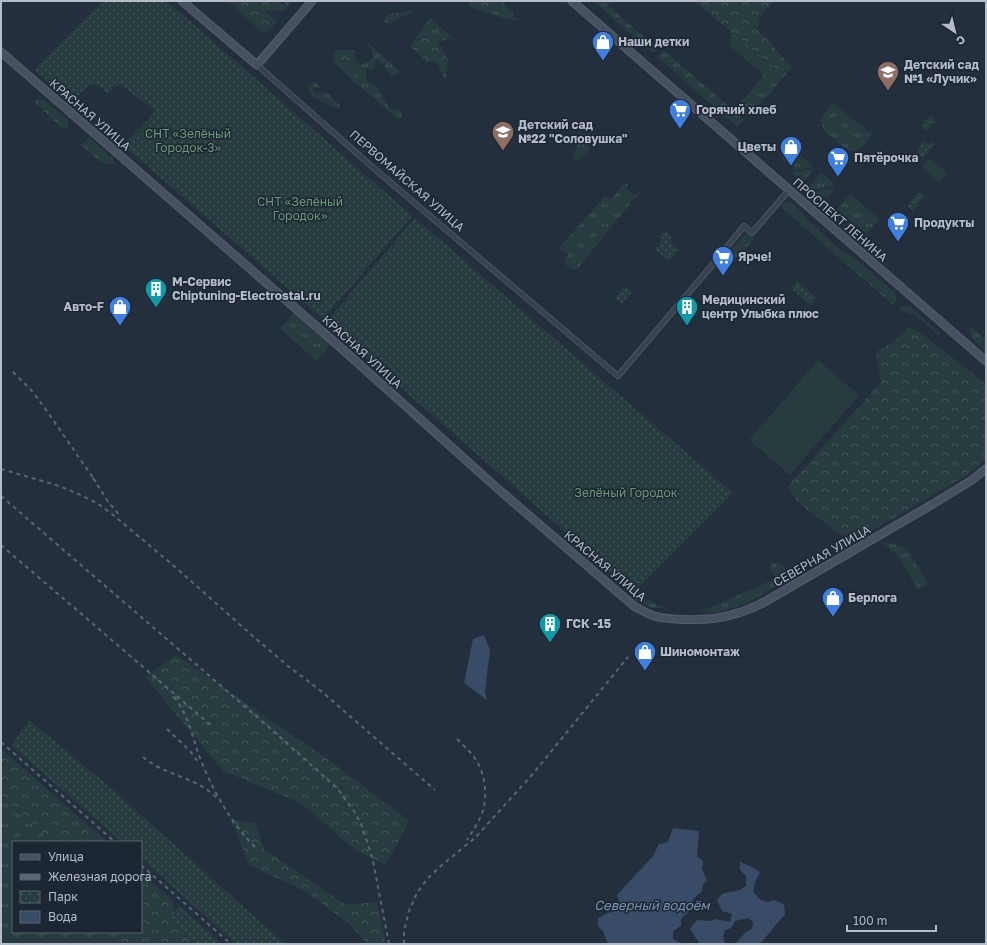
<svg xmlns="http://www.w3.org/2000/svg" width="987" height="945" font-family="'Golos Text',sans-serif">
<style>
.grass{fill:url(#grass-tufts)}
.forest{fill:url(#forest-crowns)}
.park{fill:url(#park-dots)}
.pitch{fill:#263c3f}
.water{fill:#394c67}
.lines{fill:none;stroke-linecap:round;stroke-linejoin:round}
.street-casing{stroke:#565f6c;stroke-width:6}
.secondary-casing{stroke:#565f6c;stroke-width:9}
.street{stroke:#38414e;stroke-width:4.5}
.secondary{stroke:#465061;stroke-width:7}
.rail{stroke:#5a6575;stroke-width:2;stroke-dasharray:4 4;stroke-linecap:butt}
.labels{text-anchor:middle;stroke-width:3;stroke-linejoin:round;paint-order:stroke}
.poi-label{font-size:12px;font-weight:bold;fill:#b4bcc9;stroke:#1d2633;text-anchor:start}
.street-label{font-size:12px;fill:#b4bcc9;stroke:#1d2633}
.park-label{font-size:12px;fill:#6b9a76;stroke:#1d2633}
.water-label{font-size:13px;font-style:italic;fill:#7c92b1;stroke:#1d2633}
</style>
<defs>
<pattern id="grass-tufts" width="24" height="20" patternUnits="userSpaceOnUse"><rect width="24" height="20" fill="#263c3f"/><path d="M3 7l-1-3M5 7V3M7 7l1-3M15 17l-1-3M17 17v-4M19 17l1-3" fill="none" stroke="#435659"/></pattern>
<pattern id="forest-crowns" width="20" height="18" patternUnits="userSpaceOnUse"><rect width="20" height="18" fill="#263c3f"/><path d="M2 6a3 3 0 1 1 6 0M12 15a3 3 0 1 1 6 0" fill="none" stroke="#435659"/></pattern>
<pattern id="park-dots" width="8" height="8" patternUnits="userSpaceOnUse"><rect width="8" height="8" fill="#263c3f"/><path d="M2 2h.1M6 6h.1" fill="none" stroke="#435659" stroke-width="1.8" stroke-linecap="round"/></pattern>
</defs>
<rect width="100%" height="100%" fill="#242f3e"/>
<path class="grass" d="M 593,1 C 599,1 604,2 610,3 L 607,6 L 611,9 L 613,6 L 614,11 L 657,48 L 653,53 Z
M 731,32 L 781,73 L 792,67 L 772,91 L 750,114 L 742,107 L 741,102 L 764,75 L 730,46 L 730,37 Z
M 366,41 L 400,72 L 392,76 L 377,59 L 373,71 L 366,68 L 366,79 L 377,87 L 389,108 L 400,110 L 402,116 L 399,120 L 352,80 L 355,78 L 347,69 L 347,67 L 349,65 L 354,64 L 356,60 L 361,65 L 374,57 Z
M 662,52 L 663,51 L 667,53 L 744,119 L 737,127 L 657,57 Z
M 315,82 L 320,87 L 312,88 L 315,92 L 327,93 L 340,105 L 337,109 L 313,97 L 307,87 Z
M 833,103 L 872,134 C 866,141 859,154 849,151 L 824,131 L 820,119 Z
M 581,130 L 589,147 L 589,152 L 582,157 L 578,161 L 573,158 Z
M 786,143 L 814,167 L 792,170 L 795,166 L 790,162 L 789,163 L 786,160 L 784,162 L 782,159 Z
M 814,169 L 803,182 L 791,172 Z
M 821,172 L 835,185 L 835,186 L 812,190 L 809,187 Z
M 625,183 L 628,185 L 625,188 L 635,195 L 639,191 L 640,192 L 579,267 L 574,270 L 568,267 L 564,263 L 565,259 L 568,255 L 560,249 L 560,247 L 603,198 L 606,197 L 610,200 Z
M 835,188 L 825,201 L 813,192 Z
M 850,194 L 879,219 L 867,234 L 837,209 Z
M 789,201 L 797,208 L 806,218 L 841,250 L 852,256 L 895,293 L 897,300 L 893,305 L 781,207 L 784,202 Z
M 747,234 L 751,235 L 753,238 L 752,242 L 733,262 C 728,264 726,260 726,256 L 744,235 Z
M 906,305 L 911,307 L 940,333 L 938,335 L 915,315 L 898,310 L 901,307 Z
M 295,312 L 329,341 C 330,348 322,354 317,360 L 316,359 L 315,360 L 280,328 Z
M 971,327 L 986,340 L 986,351 C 979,344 968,338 971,327 Z
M 887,542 L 903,547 L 910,553 L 928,584 L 918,590 L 898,556 L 884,544 Z
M 772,562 L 780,563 L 791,577 L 747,603 L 717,613 L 700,612 L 777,578 L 770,569 Z
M 634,592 L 657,605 L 667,607 L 652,608 L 634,599 Z
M 1,795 L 51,842 L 13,842 L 13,932 L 120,932 L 113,944 L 1,944 Z"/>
<path class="forest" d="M 228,1 L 244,1 L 246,2 L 247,1 L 277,1 L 283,5 L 287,1 L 292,1 L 284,11 L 265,11 L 278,22 L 264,34 Z
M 471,1 L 502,1 L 519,21 L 507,19 L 468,6 Z
M 692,1 L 774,1 L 758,20 L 761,23 L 756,29 L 763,35 L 792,67 L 781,73 L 695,2 Z
M 415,11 L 393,21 L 391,23 L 384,22 L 388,14 Z
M 430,18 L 461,45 L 450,38 L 438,42 L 448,60 L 446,79 L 444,78 L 437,62 L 426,62 L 410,46 Z
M 335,50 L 355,50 L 356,60 L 354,64 L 349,65 L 347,68 L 347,69 L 353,73 L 355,78 L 352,80 L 333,61 Z
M 42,99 L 68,120 L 67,129 L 59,126 L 34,101 Z
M 89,137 L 113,159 L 116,165 L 101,163 L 81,145 Z
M 910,327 L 926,337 L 986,384 L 986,459 L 966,476 L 854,541 L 840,534 L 800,504 L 787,487 L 881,382 L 876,352 L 892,343 Z
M 176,655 L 332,762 L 409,821 L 386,865 L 357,851 L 299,802 L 223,771 L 145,677 Z
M 1,749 L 107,842 L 51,842 L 1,795 Z
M 230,818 L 256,824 L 264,849 L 346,905 L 377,902 L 386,944 L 367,944 L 350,924 L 303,890 L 249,865 L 241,844 Z
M 141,873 L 172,900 L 175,911 L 169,919 L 195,944 L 113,944 L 120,932 L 141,932 Z"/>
<path class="park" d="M 103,1 L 167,1 L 412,216 L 323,319 L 123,145 C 134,134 146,124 155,111 L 120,84 L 107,94 L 100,86 L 91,84 L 71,102 L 34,70 Z
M 930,115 L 936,121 L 929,129 L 925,130 L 922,127 L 922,124 Z
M 923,141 C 926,145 930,145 933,142 L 935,144 L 923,158 L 919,156 L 918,152 L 920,146 Z
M 919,192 L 925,197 L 913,211 L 907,206 Z
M 415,218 L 733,493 L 634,592 L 326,322 Z
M 665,231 L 672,237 L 670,241 L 679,249 L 669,261 L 655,249 L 662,240 L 660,236 Z
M 797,281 L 817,298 L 810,305 L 791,288 Z
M 625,286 L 632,292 L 622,304 L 615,298 Z
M 29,720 L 111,788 L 285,944 L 236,944 L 141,858 L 141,842 L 122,842 L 12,746 L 20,732 Z
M 179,906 L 222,944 L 195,944 L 169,919 Z"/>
<path class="pitch" d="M 930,158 L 947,173 L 939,183 L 922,167 Z
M 818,360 L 859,395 L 790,475 L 749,440 Z"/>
<path class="water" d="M 484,635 L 490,650 L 485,691 L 487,700 L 464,683 L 473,639 Z
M 673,828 L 699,831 L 697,856 L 703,861 L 702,869 L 707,881 L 703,884 L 702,891 L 693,899 L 692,908 L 681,919 L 681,926 L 673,931 L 673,939 L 683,944 L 608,944 L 603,931 L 598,926 L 598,918 L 608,913 L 617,910 L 620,904 L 617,895 L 653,856 L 659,844 L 668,842 Z
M 740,862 L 752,867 L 760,872 L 755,882 L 753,892 L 761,900 L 768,902 L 774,900 L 784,904 L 785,914 L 760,944 L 735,944 L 745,933 L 752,929 L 753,922 L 748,918 L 735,921 L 731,928 L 725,930 L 723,936 L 725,943 L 728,944 L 700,944 L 690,929 L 697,920 L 710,921 L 716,919 L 730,922 L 732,914 L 722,911 L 717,900 L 722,894 L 740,890 L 746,886 L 746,876 L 740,870 Z"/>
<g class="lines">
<g class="street-casing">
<path id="street" d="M 257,65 L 377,171 L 618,376 L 708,270 L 744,226 L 752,233 L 789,190"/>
</g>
<g class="secondary-casing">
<path id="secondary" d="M 182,1 L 257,65 L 312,1
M 572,1 L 986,361
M 1,52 L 340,347 L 497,488 L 634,606 C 641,610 647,614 654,616 C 672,621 713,621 731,615 C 744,612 756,607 768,600 L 933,504 L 972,480 L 986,469"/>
</g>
<use href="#street" class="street"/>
<use href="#secondary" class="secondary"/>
<path class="rail" d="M 13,372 L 32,391 L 44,407 L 96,482
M 1,469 L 56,485 L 74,492 L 97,503 L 112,514 L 174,566 L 255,638 L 288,666 L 321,691 L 435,790
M 93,478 L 107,500 L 119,515
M 1,496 L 271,729 L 337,788 L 354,811 L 361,824 L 366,838 L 373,861 L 389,944
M 1,545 L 213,727
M 174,697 C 187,713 192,734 198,753 C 211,787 230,823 257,849
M 167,729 L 190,751 L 199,763
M 457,739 C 464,746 471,752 476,760 C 486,775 488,800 481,816 C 477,825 472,832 467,840
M 1,742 L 115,842
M 143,757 C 165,776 197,777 217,798
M 141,865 L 231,944
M 404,944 L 404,931 L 409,911 L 417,893 L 427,879 L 442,865 L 476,837 L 502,808 L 532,775 L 628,657"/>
</g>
<defs>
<g id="shop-pin" transform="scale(1.15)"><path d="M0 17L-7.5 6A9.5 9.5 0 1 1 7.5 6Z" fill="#3f7fe0" stroke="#1d2633"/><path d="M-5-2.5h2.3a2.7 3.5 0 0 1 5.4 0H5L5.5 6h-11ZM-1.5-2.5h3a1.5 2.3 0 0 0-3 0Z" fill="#fff"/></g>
<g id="school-pin" transform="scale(1.15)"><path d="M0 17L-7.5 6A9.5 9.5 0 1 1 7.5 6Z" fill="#8d6e63" stroke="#1d2633"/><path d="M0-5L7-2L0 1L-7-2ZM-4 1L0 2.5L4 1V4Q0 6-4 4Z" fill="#fff"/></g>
<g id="supermarket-pin" transform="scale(1.15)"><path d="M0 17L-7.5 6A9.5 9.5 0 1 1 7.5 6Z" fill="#3f7fe0" stroke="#1d2633"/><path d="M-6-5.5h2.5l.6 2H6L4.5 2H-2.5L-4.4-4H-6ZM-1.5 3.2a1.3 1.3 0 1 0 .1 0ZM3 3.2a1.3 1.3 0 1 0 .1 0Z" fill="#fff"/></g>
<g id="building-pin" transform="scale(1.15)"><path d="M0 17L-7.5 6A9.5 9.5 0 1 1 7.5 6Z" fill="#0f9aa8" stroke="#1d2633"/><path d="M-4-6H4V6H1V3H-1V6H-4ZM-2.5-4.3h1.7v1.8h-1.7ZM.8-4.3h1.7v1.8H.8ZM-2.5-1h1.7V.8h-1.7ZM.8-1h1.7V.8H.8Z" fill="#fff"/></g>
</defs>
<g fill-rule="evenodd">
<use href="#shop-pin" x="603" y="42"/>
<use href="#school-pin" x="888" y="72"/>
<use href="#supermarket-pin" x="680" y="110"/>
<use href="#school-pin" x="503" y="132"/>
<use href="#shop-pin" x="791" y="147"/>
<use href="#supermarket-pin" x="838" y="158"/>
<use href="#supermarket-pin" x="898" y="223"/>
<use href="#supermarket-pin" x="723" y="257"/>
<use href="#building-pin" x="156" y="289"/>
<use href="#shop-pin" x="120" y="307"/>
<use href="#building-pin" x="687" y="307"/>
<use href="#shop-pin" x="833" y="598"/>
<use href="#building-pin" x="550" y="624"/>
<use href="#shop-pin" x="645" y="652"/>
</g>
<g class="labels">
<g class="poi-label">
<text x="618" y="46">Наши детки</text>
<text x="904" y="69">Детский сад<tspan x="904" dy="14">№1 «Лучик»</tspan></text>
<text x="696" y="114">Горячий хлеб</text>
<text x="518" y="129">Детский сад<tspan x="518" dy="14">№22 "Соловушка"</tspan></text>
<text x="776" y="151" text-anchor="end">Цветы</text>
<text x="854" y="162">Пятёрочка</text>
<text x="914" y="227">Продукты</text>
<text x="738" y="261">Ярче!</text>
<text x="172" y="286">M-Сервис<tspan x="172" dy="14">Chiptuning-Electrostal.ru</tspan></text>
<text x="702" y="304">Медицинский<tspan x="702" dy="14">центр Улыбка плюс</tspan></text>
<text x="104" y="311" text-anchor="end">Авто-F</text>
<text x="848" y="602">Берлога</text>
<text x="566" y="628">ГСК -15</text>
<text x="660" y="656">Шиномонтаж</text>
</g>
<g class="street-label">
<text transform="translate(90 115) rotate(41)" y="4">КРАСНАЯ УЛИЦА</text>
<text transform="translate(407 181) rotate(41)" y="4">ПЕРВОМАЙСКАЯ УЛИЦА</text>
<text transform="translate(840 220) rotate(41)" y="4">ПРОСПЕКТ ЛЕНИНА</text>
<text transform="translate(362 352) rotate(42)" y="4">КРАСНАЯ УЛИЦА</text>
<text transform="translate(822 556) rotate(-30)" y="4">СЕВЕРНАЯ УЛИЦА</text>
<text transform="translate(605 566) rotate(40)" y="4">КРАСНАЯ УЛИЦА</text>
</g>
<g class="park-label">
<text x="188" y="138">СНТ «Зелёный<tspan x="188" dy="14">Городок-3»</tspan></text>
<text x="300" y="206">СНТ «Зелёный<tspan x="300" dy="14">Городок»</tspan></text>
<text x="626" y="497">Зелёный Городок</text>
</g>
<g class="water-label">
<text x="652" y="910">Северный водоём</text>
</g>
</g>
<rect width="987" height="945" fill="none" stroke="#b4bcc9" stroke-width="4"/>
<rect x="12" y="841" width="130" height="92" fill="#1d2633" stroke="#59626f"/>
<rect x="20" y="854" width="20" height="6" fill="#465061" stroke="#59626f"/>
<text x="48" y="861" font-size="12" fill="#b4bcc9">Улица</text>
<rect x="20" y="874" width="20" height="6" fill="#5a6575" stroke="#59626f"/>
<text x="48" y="881" font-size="12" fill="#b4bcc9">Железная дорога</text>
<rect x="20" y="891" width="20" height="12" fill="url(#park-dots)" stroke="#59626f"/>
<text x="48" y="901" font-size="12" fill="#b4bcc9">Парк</text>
<rect x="20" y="911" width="20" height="12" fill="#394c67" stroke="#59626f"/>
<text x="48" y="921" font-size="12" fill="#b4bcc9">Вода</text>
<g transform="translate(955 32) rotate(145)" stroke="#1d2633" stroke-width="3" paint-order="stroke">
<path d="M0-3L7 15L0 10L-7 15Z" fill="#b4bcc9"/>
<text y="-6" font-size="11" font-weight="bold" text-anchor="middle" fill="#b4bcc9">С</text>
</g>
<path d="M847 925v6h89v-6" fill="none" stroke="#b4bcc9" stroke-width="2"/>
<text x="853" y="925" font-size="12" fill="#b4bcc9" stroke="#1d2633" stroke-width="3" paint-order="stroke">100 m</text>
</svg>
